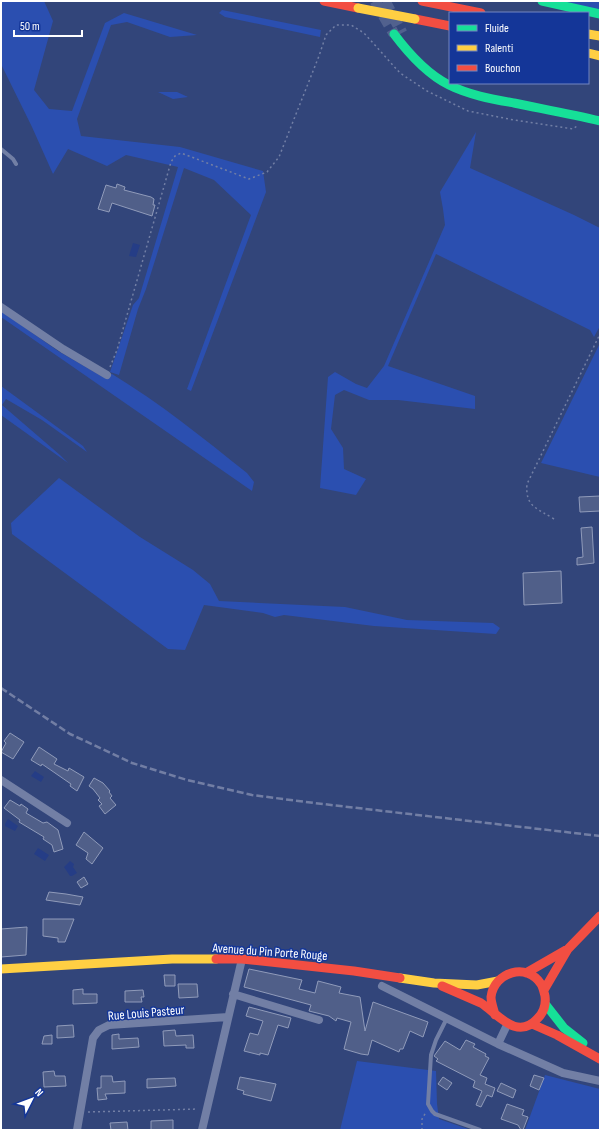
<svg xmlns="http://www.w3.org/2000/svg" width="601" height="1131" font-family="'Sofia Sans Condensed',sans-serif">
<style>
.green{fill:#2b4fb0}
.water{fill:#253d86}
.building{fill:#505f89;stroke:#909bba}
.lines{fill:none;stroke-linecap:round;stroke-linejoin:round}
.secondary-tunnel{stroke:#51618e;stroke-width:11;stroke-dasharray:11 5.5;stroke-linecap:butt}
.path{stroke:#727fa5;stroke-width:1.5;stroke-dasharray:2 3;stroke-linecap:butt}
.lane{stroke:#727fa5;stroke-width:4}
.street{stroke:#727fa5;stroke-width:8}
.fast{stroke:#16e098;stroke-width:9}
.slow{stroke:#ffcf43;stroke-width:9}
.jam{stroke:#f24e42;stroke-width:9}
.rail{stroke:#727ea4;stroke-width:2.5;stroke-dasharray:7 3;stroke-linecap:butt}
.slow-bridge{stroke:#ffcf43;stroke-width:9}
.labels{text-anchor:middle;stroke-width:3;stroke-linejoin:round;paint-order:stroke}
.street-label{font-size:13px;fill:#fff;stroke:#143698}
</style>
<rect width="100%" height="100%" fill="#32457a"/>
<path class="green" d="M 1,1 L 44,1 L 53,21 L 34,90 L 49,109 L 72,111 L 105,23 L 124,13 L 197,35 L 170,37 L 127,22 L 111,25 L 77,119 L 81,136 L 180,147 L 263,171 L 266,192 L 191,391 L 187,389 L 251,215 L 214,180 L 184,168 L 146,289 L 138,309 L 119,375 L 110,372 L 133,305 L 139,298 L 178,167 L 126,155 L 107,166 L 68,149 L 53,174 L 32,127 L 1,64 Z
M 556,1 L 600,1 L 600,11 Z
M 222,10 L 321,30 L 320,37 L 225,17 L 219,13 Z
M 158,92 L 177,92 L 188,97 L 173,99 Z
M 476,132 L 470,168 L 574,215 L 600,228 L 600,326 L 594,337 L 590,330 L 436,254 L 388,366 L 475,396 L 475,409 L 398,400 L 369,400 L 344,390 L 335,395 L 331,429 L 343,448 L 344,469 L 366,479 L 356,495 L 320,488 L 328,377 L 335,372 L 356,384 L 367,388 L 384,366 L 445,225 L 443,209 L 440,192 Z
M 1,311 L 58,351 L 103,377 L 112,374 C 160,403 203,438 247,473 L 254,482 L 252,491 L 1,317 Z
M 600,343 L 600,477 L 541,463 Z
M 1,386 L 83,446 L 87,452 L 42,420 L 6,399 L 2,405 L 60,455 L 68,463 L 1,415 Z
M 59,478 L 140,537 L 193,570 L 210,584 L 219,601 L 345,607 L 407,620 L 493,623 L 500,628 L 496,634 L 374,626 L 284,615 L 275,617 L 263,613 L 204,605 L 185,650 L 168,649 L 12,534 L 11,523 Z
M 357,1061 L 436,1071 L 437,1104 L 439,1119 L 471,1130 L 340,1130 Z
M 545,1075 L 600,1089 L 600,1130 L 525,1130 Z"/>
<path class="water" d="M 133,243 L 140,245 L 136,257 L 129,256 Z
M 35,771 L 44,777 L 41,782 L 31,776 Z
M 8,819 L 18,826 L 15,831 L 5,826 L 5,824 Z
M 38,848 L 49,855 L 45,861 L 34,854 Z
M 70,861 L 74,864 L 73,867 L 77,873 L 72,876 L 70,876 L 64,867 Z"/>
<path class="building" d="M 117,184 L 125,187 L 124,190 L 151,197 L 154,199 L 153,205 L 155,205 L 152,216 L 112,203 L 109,212 L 98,209 L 106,185 L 116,188 Z
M 600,496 L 600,511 L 580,512 L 579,497 Z
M 592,527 L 594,563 L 577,565 L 577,558 L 583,557 L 581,528 Z
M 561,571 L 562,603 L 524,605 L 523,573 Z
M 10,733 L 24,742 L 13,759 L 1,752 L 6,743 L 4,741 Z
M 39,747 L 57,759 L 54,764 L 68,771 L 69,768 L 84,777 L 77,791 L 70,786 L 71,784 L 42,764 L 41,766 L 31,760 Z
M 94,778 L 103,783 L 110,791 L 109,792 L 112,796 L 110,798 L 116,805 L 105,814 L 99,806 L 102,804 L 98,800 L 100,798 L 93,789 L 89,786 Z
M 10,800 L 20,806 L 21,804 L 28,809 L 26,813 L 43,823 L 47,822 L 58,830 L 63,849 L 54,852 L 52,845 L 43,839 L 44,837 L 19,822 L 20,820 L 4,808 Z
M 84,832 L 103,848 L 92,864 L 86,859 L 88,853 L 76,845 Z
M 84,877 L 88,884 L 81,888 L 77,882 Z
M 49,892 L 66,894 L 83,897 L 80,905 L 46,900 Z
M 43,919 L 74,919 L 65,942 L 58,942 L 58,938 L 43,936 Z
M 27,927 L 26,955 L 1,957 L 1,929 Z
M 249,969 L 302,980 L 299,989 L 315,993 L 318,981 L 341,987 L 339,993 L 360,997 L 365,1031 L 373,1002 L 428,1022 L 423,1037 L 410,1031 L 403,1049 L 400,1049 L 399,1052 L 372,1040 L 368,1055 L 361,1054 L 344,1049 L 351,1022 L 337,1018 L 336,1021 L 329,1016 L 309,1011 L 311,1005 L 244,987 Z
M 164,975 L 175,975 L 175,986 L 165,986 Z
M 178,984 L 197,984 L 198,997 L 179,998 Z
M 83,989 L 83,994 L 97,994 L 97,1003 L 73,1004 L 73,990 Z
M 143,990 L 144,997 L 141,997 L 142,1002 L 125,1002 L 125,991 Z
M 249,1007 L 291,1018 L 288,1028 L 278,1025 L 268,1055 L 260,1053 L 260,1055 L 244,1051 L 250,1033 L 258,1035 L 263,1021 L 246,1016 Z
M 73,1025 L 74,1037 L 57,1038 L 57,1026 Z
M 175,1030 L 176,1036 L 193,1035 L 194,1048 L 186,1048 L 186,1045 L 164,1046 L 163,1031 Z
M 119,1034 L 119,1039 L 138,1038 L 139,1047 L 112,1049 L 112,1035 Z
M 52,1035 L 52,1044 L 42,1044 L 44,1036 Z
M 466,1040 L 475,1044 L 473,1047 L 486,1054 L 485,1056 L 489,1058 L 480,1075 L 487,1078 L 485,1084 L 495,1088 L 492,1097 L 487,1095 L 481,1107 L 476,1105 L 482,1091 L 473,1087 L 475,1081 L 436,1061 L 438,1059 L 434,1056 L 445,1041 L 460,1050 Z
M 54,1071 L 55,1076 L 65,1076 L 66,1086 L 44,1087 L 43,1072 Z
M 534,1075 L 544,1078 L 539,1090 L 530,1086 Z
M 101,1076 L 112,1076 L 113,1082 L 125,1081 L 125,1093 L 105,1094 L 107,1099 L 98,1100 L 97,1088 L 101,1088 Z
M 240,1077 L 276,1084 L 271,1101 L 243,1094 L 244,1091 L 237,1089 Z
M 443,1077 L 452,1083 L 447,1090 L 438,1084 Z
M 175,1078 L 176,1086 L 147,1088 L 147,1079 Z
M 501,1083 L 516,1090 L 513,1098 L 497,1091 Z
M 507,1104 L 524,1110 L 522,1115 L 528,1117 L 523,1130 L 521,1130 L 518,1125 L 501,1119 Z
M 173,1120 L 173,1130 L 151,1130 L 151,1121 Z
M 127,1122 L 128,1130 L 111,1130 L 110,1123 Z"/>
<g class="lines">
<path class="secondary-tunnel" d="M 375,1 L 394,34
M 385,1 L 402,33"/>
<path class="path" d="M 110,367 L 117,350 L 171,162 L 175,156 L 181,153 L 249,179 L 267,172 L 279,157 L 319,56 L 326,35 L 336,25 L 351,25 L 364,33 L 400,73 L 427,91 L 468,111 L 514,120 L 573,129 L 577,126
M 554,519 C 537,508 525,507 527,484 L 600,334
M 88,1112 L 198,1109
M 422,1130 L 422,1119 L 426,1112"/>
<path class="lane" d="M 1,149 L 13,159 L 16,164
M 447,1018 L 436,1040 L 431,1055 L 428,1104 L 432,1111 L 435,1114 L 480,1130"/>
<path class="street" d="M 1,307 L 63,349 L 107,375
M 1,780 L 67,823
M 382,986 L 498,1044 L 563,1073 L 600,1081
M 233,994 L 319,1020
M 498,1044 L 507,1025
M 77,1130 L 93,1038 L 99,1030 L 109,1025 L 228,1017
M 202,1130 L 242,959"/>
<path class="fast" d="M 542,1 L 600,14
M 394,34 C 409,54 427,74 449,85 C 469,95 492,99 514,103 C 543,109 571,114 600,121
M 546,1005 L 564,1028 L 583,1043"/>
<path class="slow" d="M 588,34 L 600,36
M 588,53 L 600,56
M 1,969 L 172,959 L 216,959
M 400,978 L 434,983 L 477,985 L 498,981"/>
<path class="jam" d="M 324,1 L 358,8
M 422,1 L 481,13
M 415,19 L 450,26
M 216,959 L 242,959 L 354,971 L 400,978
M 526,973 L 566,950
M 442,986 L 481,1003 C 497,1013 517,1042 538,1018 C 544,1012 546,1004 545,996 C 544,992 543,987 541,984 C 527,962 494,972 491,997 C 491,1003 494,1010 495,1015
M 544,990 L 568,949 L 600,916
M 532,1024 L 557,1035 L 600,1059"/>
<path class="rail" d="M 1,688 L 70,734 L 132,763 L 187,780 L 252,795 L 314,803 L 600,836"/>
<path class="slow-bridge" d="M 358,8 L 415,19"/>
</g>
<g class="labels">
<g class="street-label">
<text transform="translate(270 951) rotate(4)" y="5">Avenue du Pin Porte Rouge</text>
<text transform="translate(146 1012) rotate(-5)" y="5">Rue Louis Pasteur</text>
</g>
</g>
<rect width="601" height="1131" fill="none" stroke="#ffffff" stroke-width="4"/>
<rect x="449" y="12" width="140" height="72" fill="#143698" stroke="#7286c1"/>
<rect x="457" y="25" width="20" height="6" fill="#16e098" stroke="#7286c1"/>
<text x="485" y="32" font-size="12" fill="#ffffff">Fluide</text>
<rect x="457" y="45" width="20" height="6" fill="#ffcf43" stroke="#7286c1"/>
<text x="485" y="52" font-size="12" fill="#ffffff">Ralenti</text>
<rect x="457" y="65" width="20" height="6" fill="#f24e42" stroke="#7286c1"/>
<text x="485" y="72" font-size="12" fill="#ffffff">Bouchon</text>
<g transform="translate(32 1099) rotate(48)" stroke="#143698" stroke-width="3" paint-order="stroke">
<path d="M0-3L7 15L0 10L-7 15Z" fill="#ffffff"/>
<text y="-6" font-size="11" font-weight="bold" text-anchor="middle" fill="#ffffff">N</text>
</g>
<path d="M14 30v6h68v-6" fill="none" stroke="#ffffff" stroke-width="2"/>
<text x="20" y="30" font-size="12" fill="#ffffff" stroke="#143698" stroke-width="3" paint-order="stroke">50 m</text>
</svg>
